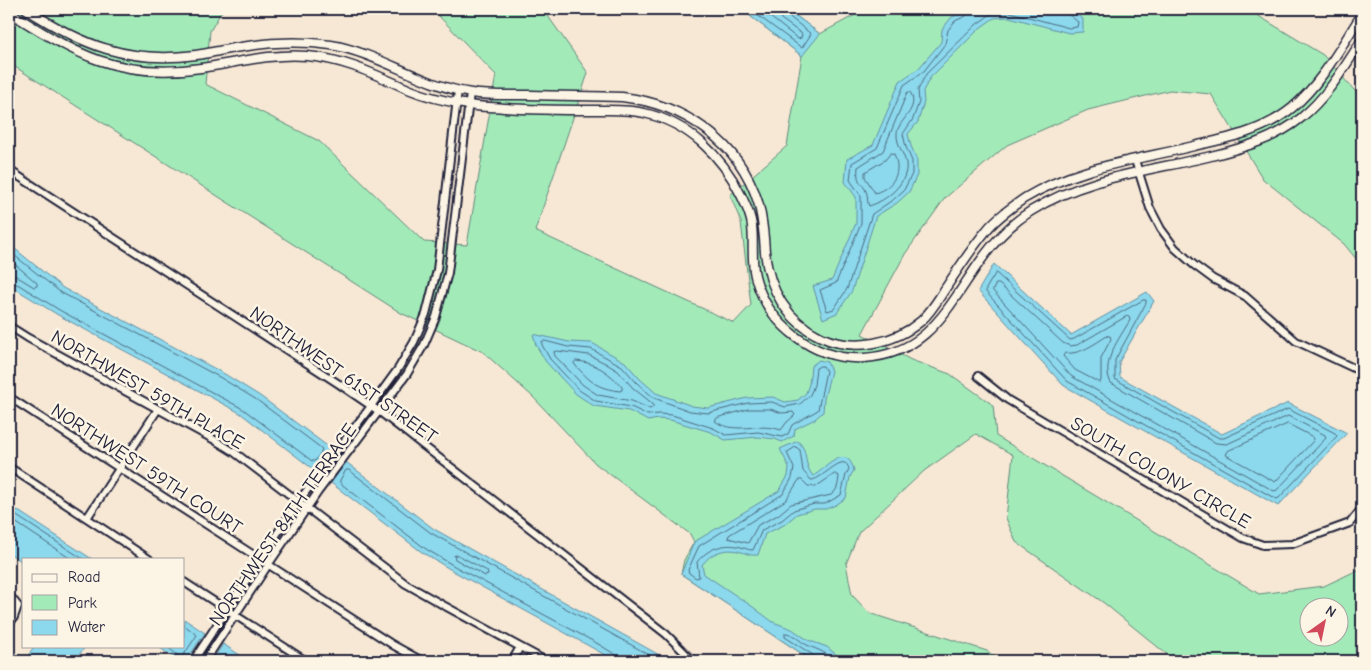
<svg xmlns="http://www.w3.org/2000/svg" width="1371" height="670" font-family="'Comic Neue',sans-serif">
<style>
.green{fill:#a2ebb9;stroke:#62867a;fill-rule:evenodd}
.water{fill:#8cd8ec;stroke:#628fa5}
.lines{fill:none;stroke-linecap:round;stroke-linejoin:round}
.shore{stroke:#4c6b82;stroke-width:1}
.minor-casing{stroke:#22223b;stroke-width:10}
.tertiary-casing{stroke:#22223b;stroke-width:11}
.minor{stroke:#fcf5e5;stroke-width:6}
.tertiary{stroke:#fcf5e5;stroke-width:8}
.labels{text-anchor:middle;stroke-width:5;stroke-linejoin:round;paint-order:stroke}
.street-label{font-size:19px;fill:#22223b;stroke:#fcf5e5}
</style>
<rect width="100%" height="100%" fill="#f6e8d4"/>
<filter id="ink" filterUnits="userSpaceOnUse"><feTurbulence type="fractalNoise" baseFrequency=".02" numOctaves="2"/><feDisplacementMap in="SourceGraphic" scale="10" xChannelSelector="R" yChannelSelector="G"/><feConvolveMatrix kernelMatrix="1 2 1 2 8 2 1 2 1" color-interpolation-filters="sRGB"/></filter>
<g filter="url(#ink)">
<path class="green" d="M 12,9 L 223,9 L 210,31 L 205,84 L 319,141 L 424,242 L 467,245 L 496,75 L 432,9 L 543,9 L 588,73 L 535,231 L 734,323 L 751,305 L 741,222 L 730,195 L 787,146 L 802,56 L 741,9 L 787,9 L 820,34 L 866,9 L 1247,9 L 1323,55 L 1354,90 L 1362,96 L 1362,266 L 1344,244 L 1263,179 L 1211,94 L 1170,90 L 1088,110 L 1007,145 L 945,198 L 905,254 L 862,334 L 911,360 L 950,374 L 993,405 L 996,436 L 1259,594 L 1324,586 L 1362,568 L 1362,661 L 1175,661 L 1104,603 L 1016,542 L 1006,518 L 1013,455 L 976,434 L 924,471 L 859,532 L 846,564 L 852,595 L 869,613 L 987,651 L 1001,661 L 813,661 L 681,574 L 684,560 L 694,542 L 690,534 L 596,464 L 533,397 L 483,352 L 401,313 L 9,63 L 9,13 ZM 1308,608 L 1338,608 L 1338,638 L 1308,638 Z"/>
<path class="water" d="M 741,9 L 787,9 L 820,34 L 802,56 Z
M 966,9 L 1068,9 L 1083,19 L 1083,32 L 1069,33 L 1009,17 L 994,18 L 980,28 L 930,78 L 923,91 L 924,102 L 918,122 L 908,134 L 911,146 L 917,160 L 917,175 L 909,192 L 897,203 L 876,216 L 852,291 L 837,313 L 823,319 L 813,286 L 832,280 L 856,223 L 856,197 L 845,182 L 847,159 L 873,145 L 900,81 L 919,68 L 941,42 L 942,29 L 952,17 L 962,13 Z
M 9,244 L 63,288 L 223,373 L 260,396 L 330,448 L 314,470 L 240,413 L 58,315 L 9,285 Z
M 994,264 L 1071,335 L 1147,292 L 1154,301 L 1119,362 L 1120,377 L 1222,434 L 1288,403 L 1347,433 L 1278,506 L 1063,385 L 978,291 Z
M 533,334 L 569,342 L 592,343 L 625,362 L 640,379 L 656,393 L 692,406 L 708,408 L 747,398 L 773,397 L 785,402 L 798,400 L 806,393 L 809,384 L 811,366 L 819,360 L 827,362 L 831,371 L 824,399 L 823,412 L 815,419 L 795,429 L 794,436 L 782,442 L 775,439 L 758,437 L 725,440 L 711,432 L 670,420 L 658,419 L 648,421 L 629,411 L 594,406 L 576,394 L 546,362 L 536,345 Z
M 798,441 C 810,453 802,462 813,476 C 827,468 846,442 854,470 L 850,477 L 846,498 L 836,505 L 826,509 L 815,509 L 797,514 L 784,525 L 765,534 L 758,555 C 750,556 746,553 738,551 C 723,548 711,553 702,565 L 704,574 L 753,607 L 773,622 L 792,629 L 808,640 L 827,647 L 844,661 L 813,661 L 681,574 L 694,542 L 779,491 L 788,476 L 789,467 L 780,449 Z
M 346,462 L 434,529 L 670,661 L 616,661 L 453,571 L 423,553 L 331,483 Z
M 9,505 L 92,559 L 24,559 L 24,563 L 9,553 Z
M 184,619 L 205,633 L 186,661 L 179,661 L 157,646 L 184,646 Z
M 223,644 L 249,661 L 212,661 Z
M 34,646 L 86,646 L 74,661 L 25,661 Z"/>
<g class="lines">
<path class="shore" d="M 749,9 L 802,48 L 811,34 L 786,14 L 784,9
M 760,9 L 798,39 L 801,38 L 802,34 L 781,19 L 778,9
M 969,9 L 966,16 L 955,21 L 948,30 L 945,44 L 924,71 L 904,85 L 877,148 L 852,163 L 850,180 L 861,196 L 861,223 L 836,283 L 820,290 L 827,311 L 834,309 L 847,289 L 872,214 L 894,199 L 904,190 L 912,174 L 912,161 L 906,147 L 903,134 L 913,119 L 919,102 L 918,90 L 926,74 L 977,24 L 991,14 L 1010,12 L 1069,28 L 1077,27 L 1078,22 L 1068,14 L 1066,9
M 910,92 C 921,109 898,120 897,133 C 896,144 904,153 906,163 C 909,183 886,201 869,206 C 867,202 868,199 867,194 C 863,181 856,185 858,167 L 883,151 L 907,93 Z
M 891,153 L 894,154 C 902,172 894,187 875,193 L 865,177 L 865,172 L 885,160 Z
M 9,251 L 60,292 L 221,378 L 257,400 L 321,448 L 322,451 L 315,461 L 312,461 L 243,409 L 61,311 L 19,285 L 9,281
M 9,259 L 37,283 L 37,286 L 34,287 L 16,276 L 9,275
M 996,273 L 1070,340 L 1074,339 L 1143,300 L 1146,300 L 1146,303 L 1115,360 L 1115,379 L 1219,438 L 1224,438 L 1288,409 L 1335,433 L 1337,436 L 1279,498 L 1276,499 L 1067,381 L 986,292 L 986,289 Z
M 996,284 L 999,284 L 1063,343 L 1070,346 L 1077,345 L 1127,316 L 1129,317 L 1130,320 C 1120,338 1100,362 1111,383 L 1216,443 L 1227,444 L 1288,416 L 1325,435 L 1326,438 L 1277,490 L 1274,491 L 1071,376 L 993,291 Z
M 1107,336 L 1110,336 L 1111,339 L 1101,358 L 1101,380 L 1100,383 L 1075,370 L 1063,356 L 1065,353 C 1080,355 1094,344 1107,336 Z
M 545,341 L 568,347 L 591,349 L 622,366 L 637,383 L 654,398 L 690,411 L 708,413 L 748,403 L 772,402 L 785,407 L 800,404 L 810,395 L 814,385 L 816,368 L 820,366 L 823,366 L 826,371 L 818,410 L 792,425 L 788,434 L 782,437 L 758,432 L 726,435 L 713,428 L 672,415 L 659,414 L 648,415 L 631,407 L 596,401 L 579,390 L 563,373 L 550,359 L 542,345 L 542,342 Z
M 557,351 L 589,355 L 605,363 L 618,371 L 633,388 L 653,404 L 653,407 L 650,409 L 632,401 L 598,395 L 583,385 L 555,356 L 554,352 Z
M 576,361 C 595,362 610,373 622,387 L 622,390 L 620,391 C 596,388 591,382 575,365 L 574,363 Z
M 749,409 L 770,409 L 782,413 L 793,412 L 795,415 L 787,422 L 781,430 C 759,422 733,435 715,421 L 717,418 Z
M 1288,424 L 1313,437 L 1314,440 L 1275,482 L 1226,455 L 1228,451 Z
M 796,447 L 800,450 L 803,471 L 811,480 C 823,480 844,450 849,469 L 846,475 L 841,495 L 825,504 L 814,504 L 794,510 L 782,520 L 762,530 L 753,550 C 748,550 745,548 741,547 C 724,542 707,549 697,562 L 699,577 L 696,578 L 689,573 L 688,570 L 699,546 L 783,494 L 792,478 L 794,468 L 787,453 Z
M 835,474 L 839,476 C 838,484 838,490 831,495 L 791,504 L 778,515 L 758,525 L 748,543 L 728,538 L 729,535 L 786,500 L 799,480 L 802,480 L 808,486 L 815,487 Z
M 9,511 L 83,559
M 9,518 L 71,559
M 458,555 L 487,571 L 488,575 L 485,576 L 455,559 L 454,556 Z
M 166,646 L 180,657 L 183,656 L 197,635 L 184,625
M 618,661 L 616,655 L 600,645 L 456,567 L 426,549 L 340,483 L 340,480 L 346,470 L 349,470 L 431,533 L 660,661
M 815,661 L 813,655 L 785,637 L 785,633 C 793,633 799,641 807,645 C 820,651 824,651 836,661"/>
<g class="minor-casing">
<path id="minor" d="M 1135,160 L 1150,208 L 1161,229 L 1175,248 L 1194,265 L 1213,279 L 1245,296 L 1296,341 L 1362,372
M 9,170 L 339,384 L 380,412 L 666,634 L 693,661
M 9,326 L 28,338 L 213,439 L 234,452 L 406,584 L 443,605 L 546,661
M 978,376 L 1008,400 L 1243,538 L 1263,545 L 1292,544 L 1350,523 L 1362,508
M 9,397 L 393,645 L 422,661
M 9,467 L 149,559
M 87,518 L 158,409
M 184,582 L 306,661
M 9,595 L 18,606 L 14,617 L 9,625
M 193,661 L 298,502 L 371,406 L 398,369 L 414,342 L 426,314 L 437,270 L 458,90
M 205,661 L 268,565 L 318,492 L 407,374 L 424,345 L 436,317 L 448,273 L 470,93
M 512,661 L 520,647"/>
</g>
<g class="tertiary-casing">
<path id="tertiary" d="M 26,9 C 82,45 128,64 196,55 C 211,53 226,49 241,47 C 271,42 301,41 331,45 C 379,53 422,86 471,93 C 490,96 511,95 531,95 C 561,96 591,96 622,97 C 683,104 739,141 758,202 C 763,219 764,235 765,252 C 769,290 787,321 821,337 C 853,352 894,344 921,321 C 931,312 938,300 945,289 C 958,269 971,249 986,231 C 996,218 1012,207 1025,198 C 1076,167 1137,160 1194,146 C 1229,138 1264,131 1292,108 C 1322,83 1341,46 1362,14
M 9,12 C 76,54 118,80 201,68 C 236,63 271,53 307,56 C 344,59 374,74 408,89 C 425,96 445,101 463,104 C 477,107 491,107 504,108 C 535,110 565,110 595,110 C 611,110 629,109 644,113 C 689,123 722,156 741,195 C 746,205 751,216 752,226 C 754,243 751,259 755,276 C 767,324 814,361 864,358 C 928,354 947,308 979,263 C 993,243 1010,224 1031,211 C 1085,177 1150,171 1211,156 C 1243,148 1275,139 1301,118 C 1327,97 1344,68 1362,40"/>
</g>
<use href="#minor" class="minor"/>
<use href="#tertiary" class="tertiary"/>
</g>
</g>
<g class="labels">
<g class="street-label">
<text transform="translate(344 374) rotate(35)" y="7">NORTHWEST 61ST STREET</text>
<text transform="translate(148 389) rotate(30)" y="7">NORTHWEST 59TH PLACE</text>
<text transform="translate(147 468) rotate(33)" y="7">NORTHWEST 59TH COURT</text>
<text transform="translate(1161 472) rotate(30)" y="7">SOUTH COLONY CIRCLE</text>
<text transform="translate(282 524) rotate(-55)" y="7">NORTHWEST 84TH TERRACE</text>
</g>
</g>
<rect width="1371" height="670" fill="none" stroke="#fcf5e5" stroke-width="30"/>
<rect x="15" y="15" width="1341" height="640" fill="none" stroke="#22223b" stroke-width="2" filter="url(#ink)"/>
<rect x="22" y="558" width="162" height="90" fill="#fcf5e5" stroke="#a5a1a1"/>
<rect x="32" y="574" width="25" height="8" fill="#fcf5e5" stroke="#a5a1a1"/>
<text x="68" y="582" font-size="15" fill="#22223b">Road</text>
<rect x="32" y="595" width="25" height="15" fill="#a2ebb9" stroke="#a5a1a1"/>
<text x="68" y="608" font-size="15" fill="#22223b">Park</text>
<rect x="32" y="620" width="25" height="15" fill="#8cd8ec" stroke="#a5a1a1"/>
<text x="68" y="632" font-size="15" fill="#22223b">Water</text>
<g transform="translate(1324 622) rotate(33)"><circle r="24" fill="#fcf5e5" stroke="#a5a1a1"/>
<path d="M0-4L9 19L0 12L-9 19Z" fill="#d1495b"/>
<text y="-8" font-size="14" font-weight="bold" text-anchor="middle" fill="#22223b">N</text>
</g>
</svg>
